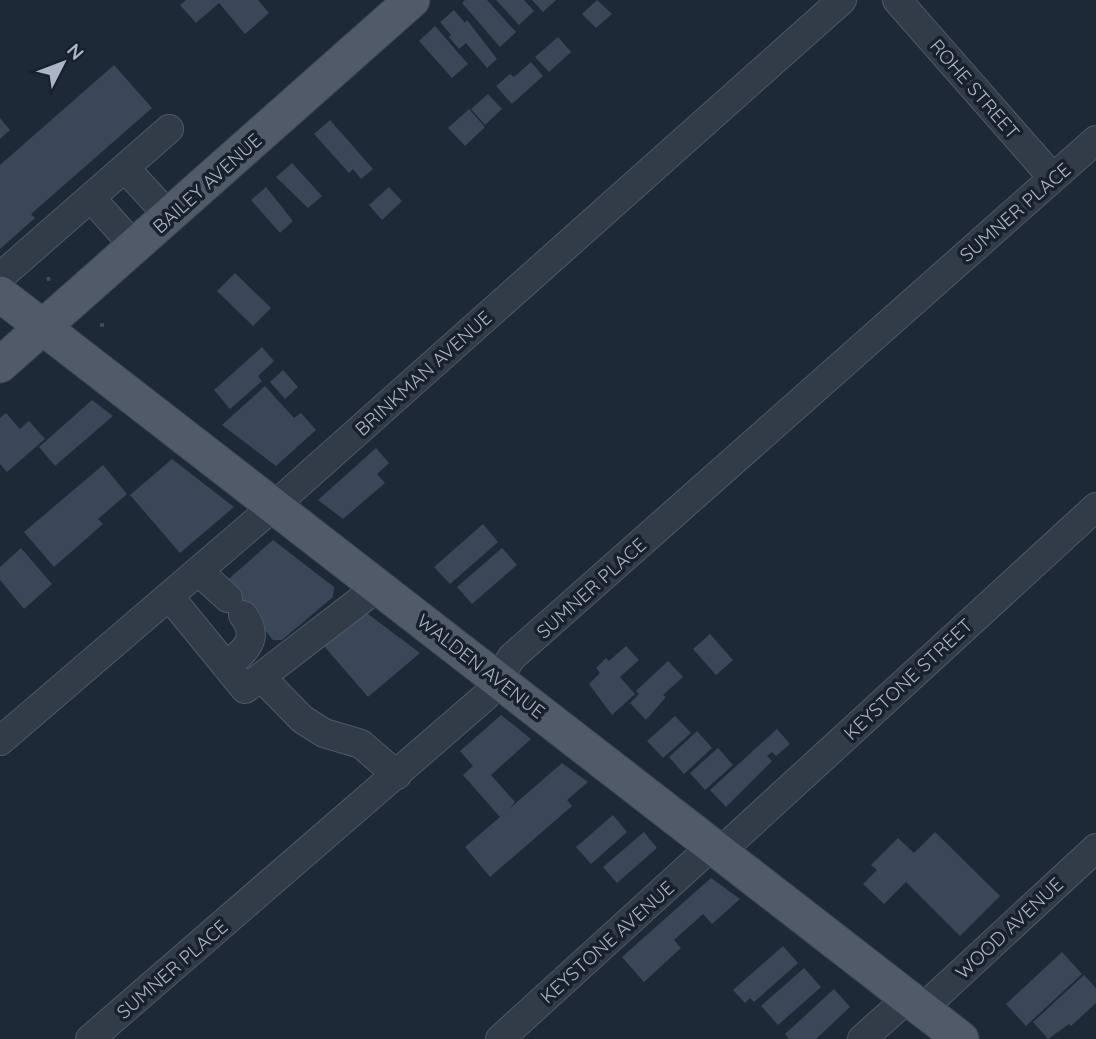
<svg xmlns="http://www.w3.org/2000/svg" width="1096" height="1039" font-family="Quicksand,sans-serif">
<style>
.building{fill:#3a4758}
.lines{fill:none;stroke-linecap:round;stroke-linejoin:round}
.minor-casing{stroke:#505866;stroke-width:30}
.major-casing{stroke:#3c4451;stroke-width:37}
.path{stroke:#3b5153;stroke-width:3.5;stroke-dasharray:5 5;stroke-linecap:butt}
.minor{stroke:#323b48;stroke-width:28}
.major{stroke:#505a68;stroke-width:35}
.labels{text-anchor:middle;stroke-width:7;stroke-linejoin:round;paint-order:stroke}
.street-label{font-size:19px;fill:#acb5c5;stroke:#18202c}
</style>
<rect width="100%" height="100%" fill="#1e2937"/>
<path class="building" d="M 186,0 L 258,0 L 269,13 L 245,34 L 219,3 L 196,23 L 180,5 Z
M 465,0 L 487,0 L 516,32 L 500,47 L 462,3 Z
M 496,0 L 524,0 L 534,11 L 519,25 Z
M 532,0 L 556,0 L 543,12 Z
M 597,0 L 612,14 L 596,28 L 582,14 Z
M 454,10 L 465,23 L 467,20 L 497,59 L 487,68 L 466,43 L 459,49 L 449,37 L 451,35 L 440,22 Z
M 435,26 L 468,64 L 452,78 L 419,41 Z
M 558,37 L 571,52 L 549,72 L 535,57 Z
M 531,62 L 543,76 L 512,104 L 496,86 L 510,74 L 514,77 Z
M 114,65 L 152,108 L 31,214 L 35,218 L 0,249 L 0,165 Z
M 488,94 L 502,109 L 485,125 L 471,109 Z
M 469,109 L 485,127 L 465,146 L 448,128 Z
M 0,118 L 10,130 L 0,139 Z
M 330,120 L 373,169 L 361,179 L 353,169 L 349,173 L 314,134 Z
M 292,163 L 322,196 L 308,208 L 276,177 Z
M 266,187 L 293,221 L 280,233 L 251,200 Z
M 389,187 L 402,201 L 382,220 L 369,205 Z
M 235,273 L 271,308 L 253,326 L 217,291 Z
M 262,347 L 274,361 L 258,376 L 262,381 L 230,409 L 214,390 Z
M 283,370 L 298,387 L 285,399 L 270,382 Z
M 265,386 L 294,418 L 301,413 L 316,430 L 276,466 L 222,425 Z
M 92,400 L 113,416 L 55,466 L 39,447 Z
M 6,413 L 20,429 L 29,421 L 45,439 L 7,472 L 0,464 L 0,418 Z
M 376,448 L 389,463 L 377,474 L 385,483 L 343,519 L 318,500 Z
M 172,459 L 234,507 L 180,553 L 130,495 Z
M 103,465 L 127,494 L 98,519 L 103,524 L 54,567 L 24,532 Z
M 483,524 L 498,542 L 450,584 L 434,567 Z
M 273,540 L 334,587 L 333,597 L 282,640 L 273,640 L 248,611 L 237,621 L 222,604 L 224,583 Z
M 21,548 L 52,584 L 24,609 L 0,580 L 0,567 Z
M 502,548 L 517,565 L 472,604 L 457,587 Z
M 364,611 L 420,653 L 368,697 L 324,646 Z
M 710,634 L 733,660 L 716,675 L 693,649 Z
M 626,646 L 639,660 L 620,677 L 635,694 L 612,715 L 589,684 L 600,673 L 596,668 L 606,658 L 609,661 Z
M 668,661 L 683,677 L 663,695 L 666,697 L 646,720 L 630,703 L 639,694 L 636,691 Z
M 501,715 L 531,739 L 491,775 L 515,802 L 509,809 L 562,763 L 588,782 L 567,800 L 572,806 L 490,877 L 465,847 L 500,817 L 463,775 L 473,766 L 460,751 Z
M 675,716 L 691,733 L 663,758 L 647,741 Z
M 777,729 L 790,744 L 776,756 L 772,752 L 767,756 L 772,761 L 726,807 L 710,790 Z
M 697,731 L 712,748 L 684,774 L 669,757 Z
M 718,748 L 733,765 L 705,790 L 690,773 Z
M 613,815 L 627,832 L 591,864 L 576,847 Z
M 644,832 L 657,848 L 617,883 L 603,867 Z
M 935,832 L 1000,896 L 960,936 L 906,882 L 884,904 L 863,884 L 877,870 L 871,865 L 898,838 L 914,853 Z
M 711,878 L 740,899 L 712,924 L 703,914 L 674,940 L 681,948 L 644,982 L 622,957 Z
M 783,946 L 798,963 L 754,1002 L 750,998 L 745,1003 L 733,990 Z
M 1062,952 L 1082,974 L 1026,1026 L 1006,1004 Z
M 804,968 L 821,987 L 778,1025 L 761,1006 Z
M 1084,975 L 1096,988 L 1096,1003 L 1071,1026 L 1069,1024 L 1048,1039 L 1033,1022 Z
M 834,989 L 850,1007 L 816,1039 L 789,1039 L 785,1034 Z"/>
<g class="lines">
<g class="minor-casing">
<path id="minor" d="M 897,0 L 1053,178
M 125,168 L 169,216
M 91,198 L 135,247
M 0,277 L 169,129
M 198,571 L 228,598
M 169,596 L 245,689 L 379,586
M 226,666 C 245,651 261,639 243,615
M 261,677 L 302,719 L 324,733 L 361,744 L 397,775
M 0,741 L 274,506 L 842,0
M 720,852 L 1096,507
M 922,1009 L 1096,848
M 90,1039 L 486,696 L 512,657 L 1096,140
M 500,1039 L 713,845
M 862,1039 L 908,998"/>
</g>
<g class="major-casing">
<path id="major" d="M 0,294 L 961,1039
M 0,365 L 412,0"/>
</g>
<path class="path" d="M 48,277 L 49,281
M 100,325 L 104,325"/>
<use href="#minor" class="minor"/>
<use href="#major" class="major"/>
</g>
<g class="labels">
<g class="street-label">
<text transform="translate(975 89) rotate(49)" y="7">ROHE STREET</text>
<text transform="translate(207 183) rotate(-42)" y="7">BAILEY AVENUE</text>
<text transform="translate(1015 212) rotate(-41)" y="7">SUMNER PLACE</text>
<text transform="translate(423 373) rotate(-42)" y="7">BRINKMAN AVENUE</text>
<text transform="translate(591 588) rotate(-42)" y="7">SUMNER PLACE</text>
<text transform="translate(481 666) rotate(38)" y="7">WALDEN AVENUE</text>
<text transform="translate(908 679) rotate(-43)" y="7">KEYSTONE STREET</text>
<text transform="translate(1009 928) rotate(-43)" y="7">WOOD AVENUE</text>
<text transform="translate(607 942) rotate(-42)" y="7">KEYSTONE AVENUE</text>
<text transform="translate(172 969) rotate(-41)" y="7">SUMNER PLACE</text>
</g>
</g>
<g transform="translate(63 63) rotate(48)" stroke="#18202c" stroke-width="5" paint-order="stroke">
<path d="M0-5L12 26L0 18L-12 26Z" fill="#acb5c5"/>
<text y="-10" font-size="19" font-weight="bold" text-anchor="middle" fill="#acb5c5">N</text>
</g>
</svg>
